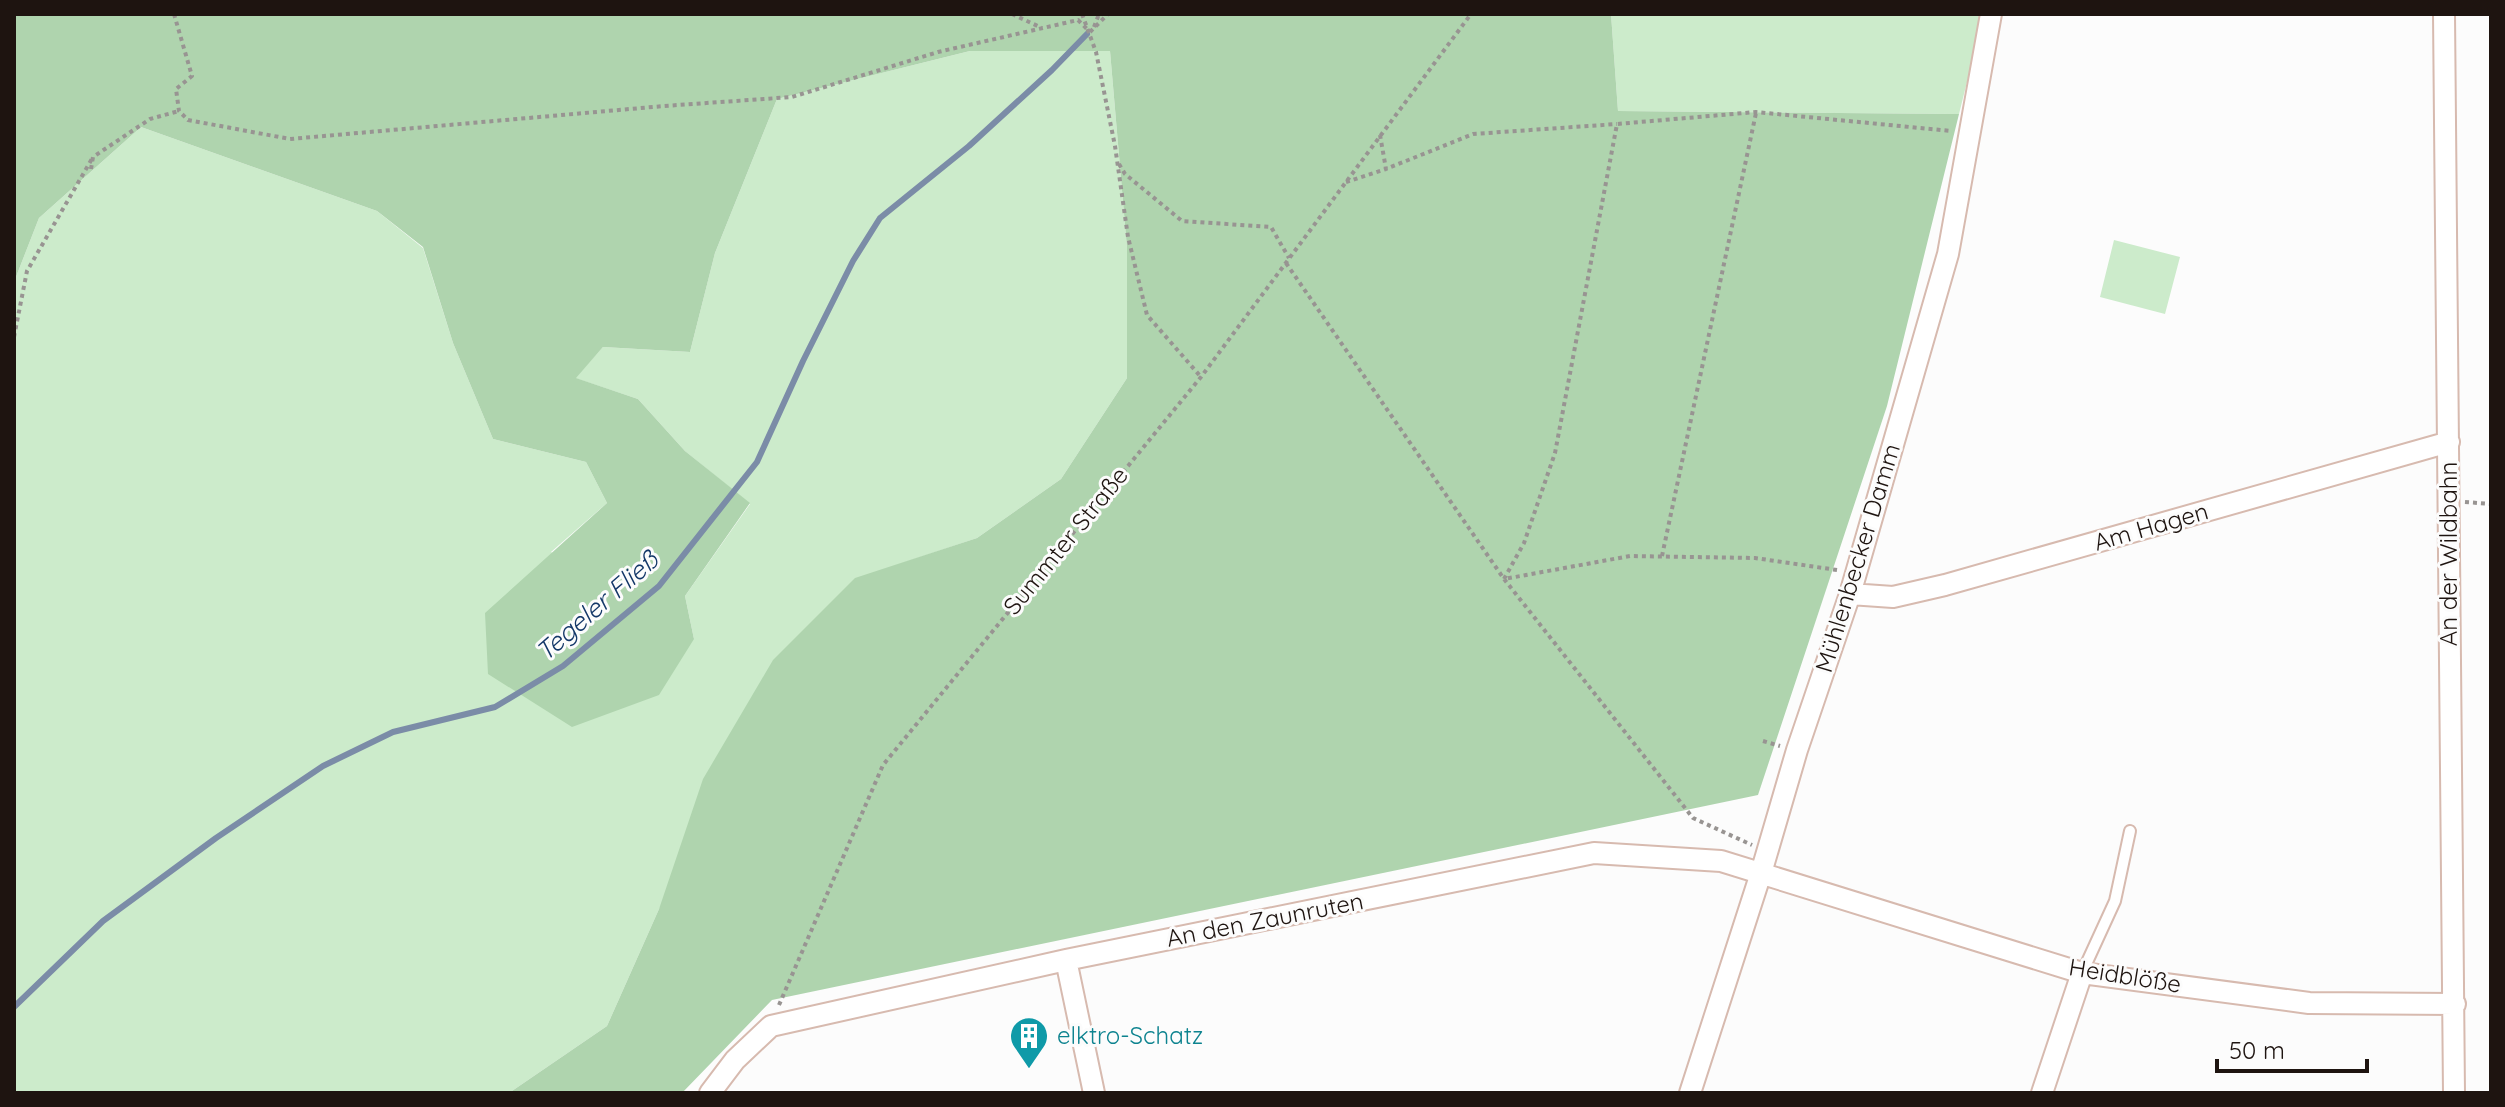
<svg xmlns="http://www.w3.org/2000/svg" width="2505" height="1107" font-family="Quicksand,sans-serif">
<style>
.green{fill:#ccebcb}
.forest{fill:#afd4ae}
.lines{fill:none;stroke-linecap:round;stroke-linejoin:round}
.stream{stroke:#7b8ca7;stroke-width:6}
.service-casing{stroke:#d7baaf;stroke-width:14}
.minor-casing{stroke:#d7baaf;stroke-width:24}
.path{stroke:#989492;stroke-width:4;stroke-dasharray:4 4;stroke-linecap:butt}
.service{stroke:#fff;stroke-width:10}
.minor{stroke:#fff;stroke-width:20}
.labels{text-anchor:middle;stroke-width:6;stroke-linejoin:round;paint-order:stroke}
.street-label{font-size:24px;fill:#1e1410;stroke:#fcfcfc}
.culture-label{font-size:24px;fill:#0d838f;stroke:#fcfcfc;text-anchor:start}
.water-label{font-size:26px;font-style:italic;fill:#133768;stroke:#fcfcfc}
</style>
<rect width="100%" height="100%" fill="#fcfcfc"/>
<path class="green" d="M 1611,14 L 1984,14 L 1959,114 L 1618,111 Z
M 970,51 L 1110,51 L 1127,248 L 1127,378 L 1061,479 L 977,538 L 855,579 L 659,909 L 607,1026 L 509,1093 L 14,1093 L 14,282 L 39,218 L 141,127 L 377,211 L 423,248 L 453,343 L 493,439 L 586,462 L 607,503 L 551,552 L 694,639 L 685,596 L 750,504 L 685,451 L 638,399 L 575,378 L 603,347 L 690,352 L 715,253 L 777,99 Z
M 2114,240 L 2180,257 L 2165,314 L 2100,297 Z"/>
<path class="forest" d="M 14,14 L 1611,14 L 1618,111 L 1959,114 L 1887,406 L 1758,795 L 772,1000 L 682,1093 L 509,1093 L 607,1026 L 659,909 L 703,779 L 773,660 L 855,578 L 977,538 L 1061,479 L 1127,378 L 1127,248 L 1110,51 L 970,51 L 777,99 L 715,253 L 690,352 L 603,347 L 576,378 L 638,399 L 685,451 L 750,503 L 685,596 L 694,639 L 659,695 L 572,727 L 488,674 L 485,613 L 607,503 L 586,462 L 493,439 L 453,343 L 423,247 L 377,211 L 141,127 L 39,218 L 14,282 Z"/>
<g class="lines">
<path class="stream" d="M 14,1007 L 103,921 L 216,838 L 323,766 L 393,732 L 495,707 L 563,666 L 659,586 L 757,462 L 803,361 L 853,261 L 880,218 L 969,146 L 1052,70 L 1087,34"/>
<g class="service-casing">
<path id="service" d="M 2082,973 L 2115,901 L 2130,831"/>
</g>
<g class="minor-casing">
<path id="minor" d="M 2444,14 L 2454,1093
M 1850,594 L 1893,597 L 1945,585 L 2449,442
M 1066,960 L 1094,1093
M 710,1093 L 735,1060 L 771,1026 L 1066,960 L 1594,853 L 1721,861 L 2082,973 L 2309,1003 L 2455,1004
M 1690,1093 L 1761,873 L 1797,750 L 1850,594 L 1948,254 L 1991,14
M 2042,1093 L 2082,973"/>
</g>
<path class="path" d="M 174,14 L 192,76 L 176,89 L 179,111 L 188,120 L 290,139 L 664,106 L 792,97 L 938,52 L 1078,20 L 1090,32
M 1012,14 L 1042,28
M 1082,14 L 1096,52 L 1115,146 L 1128,237 L 1147,315 L 1201,377
M 1094,27 L 1099,14
M 1090,32 L 1108,14
M 1380,135 L 1386,169 L 1473,134 L 1617,124
M 1119,164 L 1125,174 L 1182,221 L 1271,227 L 1289,258
M 91,169 L 93,157 L 150,119 L 179,111
M 1346,182 L 1386,169
M 1286,263 L 1504,579 L 1693,818 L 1752,845
M 14,337 L 27,271 L 93,157
M 2465,502 L 2491,504
M 1662,556 L 1756,113
M 1837,570 L 1755,558 L 1630,556 L 1504,579 L 1524,543 L 1555,453 L 1617,124 L 1756,112 L 1951,131
M 1763,741 L 1780,746
M 779,1005 L 883,765 L 1201,377 L 1471,14"/>
<use href="#service" class="service"/>
<use href="#minor" class="minor"/>
</g>
<defs>
<g id="building-pin" transform="scale(2)"><path d="M0 17L-7.5 6A9.5 9.5 0 1 1 7.5 6Z" fill="#0f9aa8" stroke="#fcfcfc"/><path d="M-4-6H4V6H1V3H-1V6H-4ZM-2.5-4.3h1.7v1.8h-1.7ZM.8-4.3h1.7v1.8H.8ZM-2.5-1h1.7V.8h-1.7ZM.8-1h1.7V.8H.8Z" fill="#fff"/></g>
</defs>
<g fill-rule="evenodd">
<use href="#building-pin" x="1029" y="1036"/>
</g>
<g class="labels">
<g class="street-label">
<text transform="translate(2151 527) rotate(-16)" y="8">Am Hagen</text>
<text transform="translate(1066 541) rotate(-51)" y="8">Summter Straße</text>
<text transform="translate(2449 554) rotate(-90)" y="8">An der Wildbahn</text>
<text transform="translate(1858 558) rotate(-73)" y="8">Mühlenbecker Damm</text>
<text transform="translate(1265 920) rotate(-11)" y="8">An den Zaunruten</text>
<text transform="translate(2125 976) rotate(9)" y="8">Heidblöße</text>
</g>
<g class="culture-label">
<text x="1057" y="1044">elktro-Schatz</text>
</g>
<g class="water-label">
<text transform="translate(597 606) rotate(-41)" y="9">Tegeler Fließ</text>
</g>
</g>
<rect width="2505" height="1107" fill="none" stroke="#1e1410" stroke-width="32"/>
<path d="M2217 1059v12h150v-12" fill="none" stroke="#1e1410" stroke-width="4"/>
<text x="2229" y="1059" font-size="24" fill="#1e1410" stroke="#fcfcfc" stroke-width="6" paint-order="stroke">50 m</text>
</svg>
